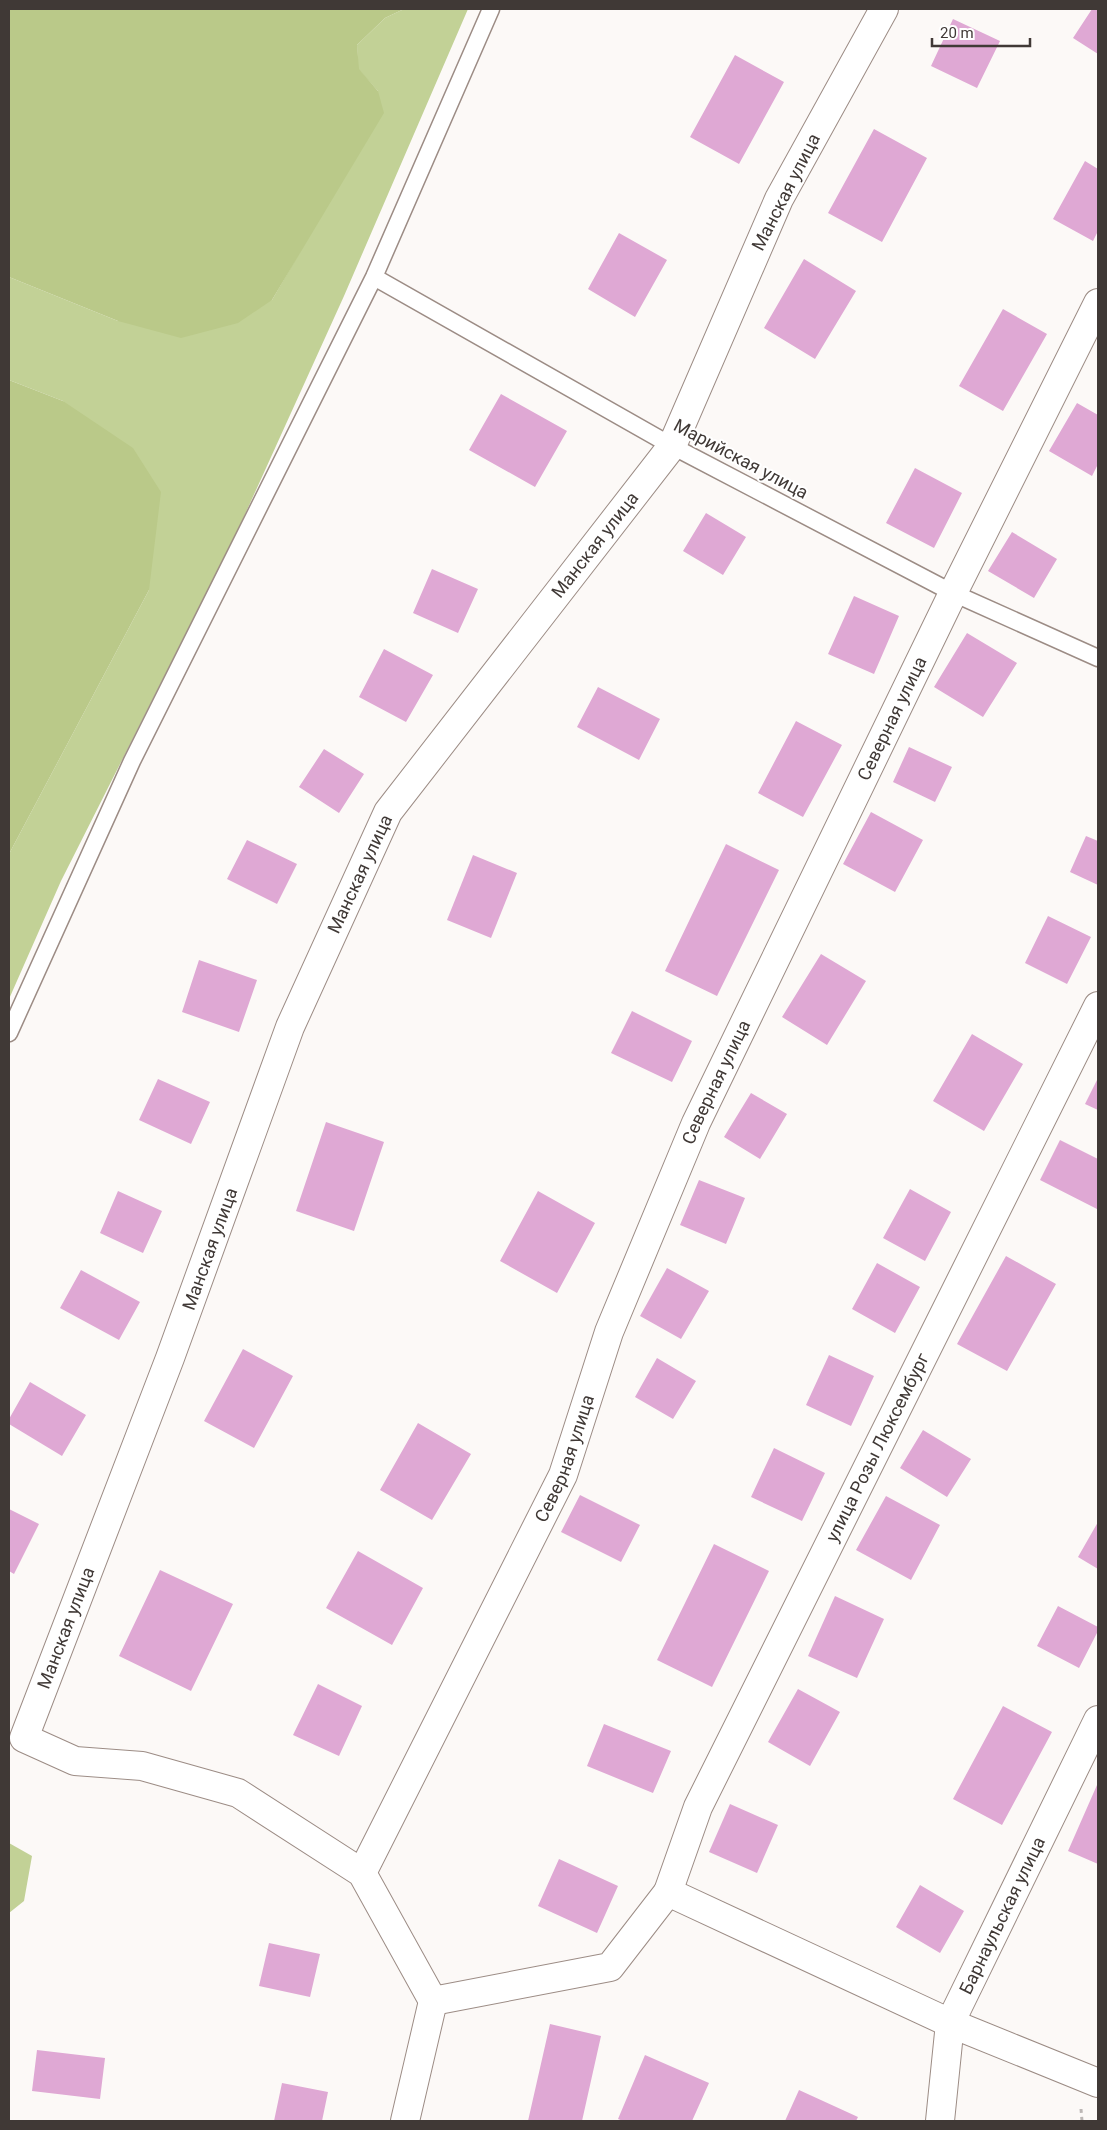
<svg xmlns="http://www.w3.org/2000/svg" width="1107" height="2130" font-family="Roboto,sans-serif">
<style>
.green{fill:#c2d196}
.forest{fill:#bac989}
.building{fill:#dfa8d4}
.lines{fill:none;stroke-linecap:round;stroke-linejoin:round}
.lane-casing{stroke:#9c8c85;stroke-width:19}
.street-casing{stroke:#9c8c85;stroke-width:30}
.path{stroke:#bcb7b5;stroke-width:3;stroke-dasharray:4 4;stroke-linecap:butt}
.lane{stroke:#fff;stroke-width:16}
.street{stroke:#fff;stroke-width:28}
.labels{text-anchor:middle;stroke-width:4;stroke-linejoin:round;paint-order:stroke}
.street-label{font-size:18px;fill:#403936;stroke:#fff}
</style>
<rect width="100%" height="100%" fill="#fcf9f7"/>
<path class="green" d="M 404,9 L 468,9 L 344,296 L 237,532 L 61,881 L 9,999 L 9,854 L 149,590 L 63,401 L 9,380 L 9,277 L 118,321 L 272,300 L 350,166 L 378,91 L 358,69 L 357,45 L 385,18 Z
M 9,1843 L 32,1856 L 24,1901 L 9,1913 Z"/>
<path class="forest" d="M 9,9 L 404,9 L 385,18 L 357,45 L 359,69 L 378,91 L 384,113 L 272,300 L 238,323 L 181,338 L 118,321 L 9,277 Z
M 9,380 L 63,401 L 133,448 L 161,492 L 149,590 L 9,854 Z"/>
<path class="building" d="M 1092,9 L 1098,9 L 1098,54 L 1073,38 Z
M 953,19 L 1000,41 L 977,88 L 931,66 Z
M 735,55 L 784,82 L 739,164 L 690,137 Z
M 874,129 L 927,158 L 882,242 L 828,213 Z
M 1085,161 L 1098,169 L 1098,231 L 1093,241 L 1053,219 Z
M 619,233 L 667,260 L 635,317 L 588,289 Z
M 804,259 L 856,291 L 815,359 L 764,328 Z
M 1003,309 L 1047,334 L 1003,411 L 959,386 Z
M 501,394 L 567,431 L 535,487 L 469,450 Z
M 1077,403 L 1098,415 L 1098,464 L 1092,476 L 1049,451 Z
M 915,468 L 962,493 L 934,548 L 886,523 Z
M 706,513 L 746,537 L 723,575 L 683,551 Z
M 1012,532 L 1057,559 L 1034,598 L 988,571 Z
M 432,569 L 478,589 L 458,633 L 413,613 Z
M 854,596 L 899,616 L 874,674 L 828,654 Z
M 967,633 L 1017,663 L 983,717 L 934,687 Z
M 384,649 L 433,675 L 406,722 L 359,697 Z
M 598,687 L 660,719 L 639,760 L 577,727 Z
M 796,721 L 842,745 L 803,817 L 758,793 Z
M 909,747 L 952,767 L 935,802 L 893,782 Z
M 324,749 L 364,774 L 339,813 L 299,787 Z
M 871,812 L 923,840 L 895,892 L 843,864 Z
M 1086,836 L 1098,841 L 1098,885 L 1070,872 Z
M 247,840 L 297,864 L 277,904 L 227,879 Z
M 726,844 L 779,870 L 717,996 L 665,971 Z
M 473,855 L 517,873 L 491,938 L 447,920 Z
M 1048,916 L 1091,937 L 1067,984 L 1025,963 Z
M 821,954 L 866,981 L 827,1045 L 782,1017 Z
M 199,960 L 257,980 L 239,1032 L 182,1012 Z
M 632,1011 L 692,1041 L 672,1082 L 611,1053 Z
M 972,1034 L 1023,1064 L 984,1131 L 933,1101 Z
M 1098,1078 L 1098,1110 L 1085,1104 Z
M 158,1079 L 210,1102 L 191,1144 L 139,1120 Z
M 751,1093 L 787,1114 L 760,1159 L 724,1137 Z
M 326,1122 L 384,1142 L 354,1231 L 296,1211 Z
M 1060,1140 L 1098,1159 L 1097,1209 L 1040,1180 Z
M 699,1180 L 745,1198 L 726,1244 L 680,1225 Z
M 910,1189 L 951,1212 L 925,1261 L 883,1238 Z
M 118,1191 L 162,1211 L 143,1253 L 100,1233 Z
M 538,1191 L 595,1223 L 557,1293 L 500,1261 Z
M 1006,1256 L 1056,1284 L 1007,1371 L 957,1344 Z
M 877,1263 L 920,1287 L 895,1333 L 852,1309 Z
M 667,1268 L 709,1291 L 681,1339 L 640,1316 Z
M 81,1270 L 140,1302 L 119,1340 L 60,1308 Z
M 243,1349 L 293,1376 L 254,1448 L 204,1421 Z
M 829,1355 L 874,1376 L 851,1426 L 806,1405 Z
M 657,1358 L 696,1381 L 673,1419 L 635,1397 Z
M 30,1382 L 86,1415 L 62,1456 L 9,1424 L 9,1419 Z
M 418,1423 L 471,1454 L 432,1520 L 380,1490 Z
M 923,1430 L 971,1459 L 947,1497 L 900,1468 Z
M 774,1448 L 825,1473 L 802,1521 L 751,1497 Z
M 580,1495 L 640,1525 L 621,1562 L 561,1532 Z
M 886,1496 L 940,1525 L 911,1580 L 856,1550 Z
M 9,1509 L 39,1524 L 14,1574 L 9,1571 Z
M 1098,1522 L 1098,1569 L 1078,1557 Z
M 714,1544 L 769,1571 L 712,1687 L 657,1660 Z
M 358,1551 L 423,1588 L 392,1645 L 326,1608 Z
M 160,1570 L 233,1604 L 191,1691 L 119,1656 Z
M 835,1596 L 884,1619 L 857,1678 L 808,1656 Z
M 1058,1606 L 1098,1627 L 1098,1631 L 1079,1668 L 1037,1646 Z
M 318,1684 L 362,1706 L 339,1756 L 293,1735 Z
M 798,1689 L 840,1712 L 810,1766 L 768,1742 Z
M 1003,1706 L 1052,1732 L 1002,1825 L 953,1799 Z
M 604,1724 L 671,1751 L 653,1793 L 587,1766 Z
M 1097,1785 L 1098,1786 L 1098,1864 L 1068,1851 Z
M 730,1804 L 778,1825 L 757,1873 L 709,1852 Z
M 559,1859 L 618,1886 L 597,1933 L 538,1906 Z
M 920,1885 L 964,1911 L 940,1953 L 896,1927 Z
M 269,1943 L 320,1954 L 310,1997 L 259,1986 Z
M 550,2024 L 601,2036 L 582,2121 L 528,2121 Z
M 37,2050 L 105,2058 L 100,2099 L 32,2091 Z
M 645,2055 L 709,2083 L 692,2121 L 623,2121 L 618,2119 Z
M 282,2083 L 328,2092 L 322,2121 L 274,2121 Z
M 799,2090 L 858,2117 L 856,2121 L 785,2121 Z"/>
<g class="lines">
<g class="lane-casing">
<path id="lane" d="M 374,277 L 672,446 L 953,593 L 1098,658
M 9,1033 L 132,761 L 374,277 L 491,9"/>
</g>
<g class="street-casing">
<g id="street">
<path d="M 884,9 L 779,199 L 672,446 L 388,812 L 290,1027 L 170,1358 L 24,1738 L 75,1761 L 142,1766 L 238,1793 L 362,1873 L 433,2001 L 610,1967 L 668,1892 L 950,2023 L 1098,2083"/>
<path id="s1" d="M 362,1873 L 563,1475 L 609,1332 L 696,1123 L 953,593 L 1098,303"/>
<path id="s2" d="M 668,1892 L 698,1807 L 1098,1006"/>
<path d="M 405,2121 L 433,2001"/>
<path id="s3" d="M 940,2121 L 950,2023 L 1098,1720"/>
</g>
</g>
<path class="path" d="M 1081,2109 L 1082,2121"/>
<use href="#lane" class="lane"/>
<use href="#street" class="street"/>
</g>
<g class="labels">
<g class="street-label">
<text transform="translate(786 192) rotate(-63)" y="6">Манская улица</text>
<text transform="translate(741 459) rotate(28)" y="6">Марийская улица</text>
<text transform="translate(595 545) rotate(-52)" y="6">Манская улица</text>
<text dy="6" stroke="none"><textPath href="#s1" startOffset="1272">Северная улица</textPath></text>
<text transform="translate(360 874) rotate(-65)" y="6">Манская улица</text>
<text dy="6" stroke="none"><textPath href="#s1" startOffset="868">Северная улица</textPath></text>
<text transform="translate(210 1249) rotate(-70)" y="6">Манская улица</text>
<text dy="6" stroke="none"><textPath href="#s2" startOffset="492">улица Розы Люксембург</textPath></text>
<text dy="6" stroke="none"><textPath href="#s1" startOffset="462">Северная улица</textPath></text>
<text transform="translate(66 1628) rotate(-69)" y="6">Манская улица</text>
<text dy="6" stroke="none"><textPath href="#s3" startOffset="218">Барнаульская улица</textPath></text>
</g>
</g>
<rect width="1107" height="2130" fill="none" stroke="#403936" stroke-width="20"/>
<path d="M932 38v8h98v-8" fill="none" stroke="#403936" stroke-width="2.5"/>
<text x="940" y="38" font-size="15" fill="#403936" stroke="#ffffff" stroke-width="4" paint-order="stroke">20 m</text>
</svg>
